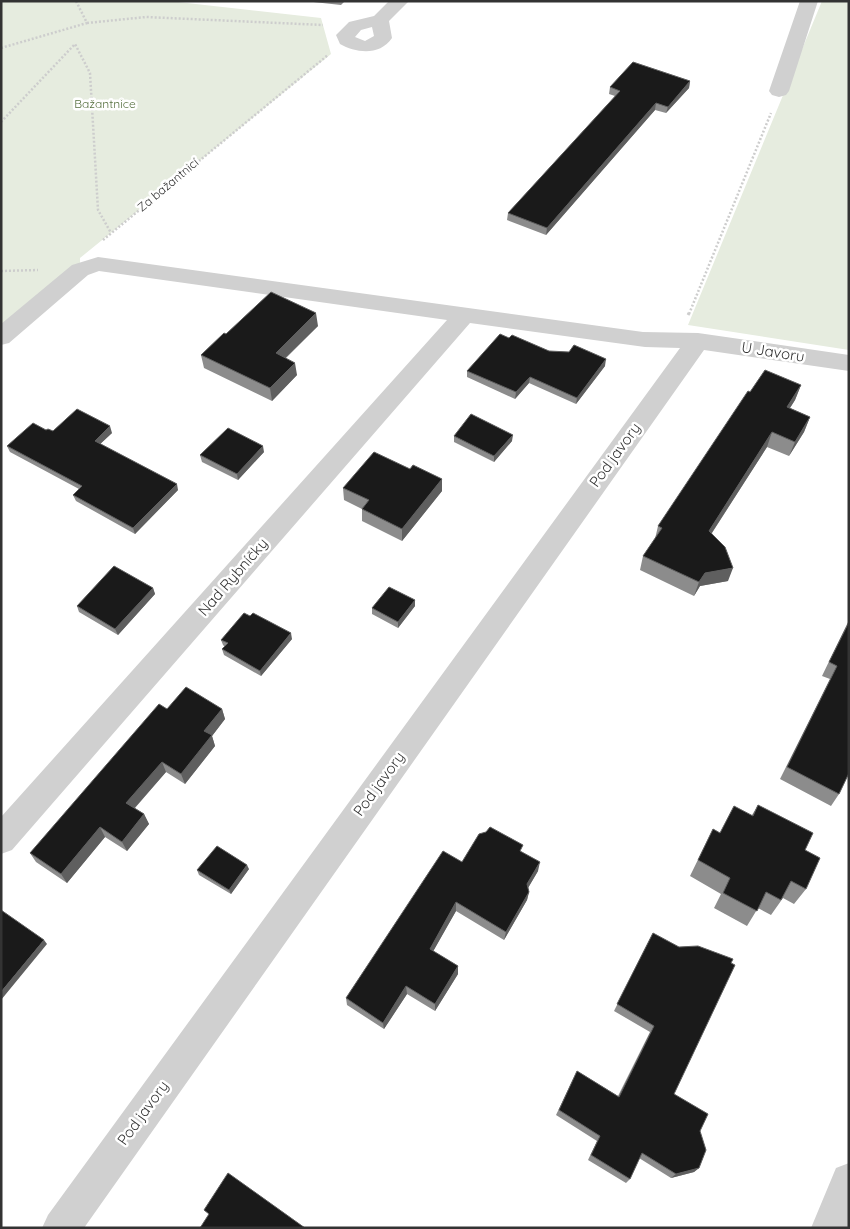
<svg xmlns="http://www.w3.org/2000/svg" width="850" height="1229" font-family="Quicksand,sans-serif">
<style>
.green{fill:#e6ecdf}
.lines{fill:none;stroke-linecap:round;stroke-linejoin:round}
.path-far1{stroke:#cdcdcd;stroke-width:2.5;stroke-dasharray:2 2;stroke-linecap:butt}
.path{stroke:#cdcdcd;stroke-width:3;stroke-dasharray:2.5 2.5;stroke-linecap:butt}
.street{fill:#d0d0d0;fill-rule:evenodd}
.wall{fill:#8c8c8c}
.shaded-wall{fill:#5f5f5f}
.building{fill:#1a1a1a;stroke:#5f5f5f}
.labels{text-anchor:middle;stroke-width:5;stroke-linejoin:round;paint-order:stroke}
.far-park-label{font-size:12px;fill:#56703f;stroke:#fff}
.far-street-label{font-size:12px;fill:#333;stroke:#fff}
.street-label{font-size:15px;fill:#333;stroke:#fff}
</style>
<rect width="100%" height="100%" fill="#fff"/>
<path class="green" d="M 1,1 L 169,1 L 321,18 L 331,54 L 80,258 L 80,270 L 1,337 Z
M 822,1 L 849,1 L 849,350 L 688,325 Z"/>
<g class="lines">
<path class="path-far1" d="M 87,23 L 146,17 L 323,25
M 1,48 L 87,23 L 76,1
M 1,122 L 75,44 L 90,73 L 98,210 L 111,233
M 103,240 L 328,55
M 1,271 L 38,270
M 689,314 L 771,113"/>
<path class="path" d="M 688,315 L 689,313"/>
<path class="street" d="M 389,1 L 409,1 L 389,21 L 392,38 C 380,56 356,53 340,44 L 336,35 L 349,22 L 374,16 ZM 372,27 L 374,36 L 365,41 L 355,37 L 361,30 Z
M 800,1 L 818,1 L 789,91 L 786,95 L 779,97 L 772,95 L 769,91 Z
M 98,257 L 643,332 L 698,333 L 849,355 L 849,371 L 704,350 L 84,1228 L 42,1228 L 48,1215 L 680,348 L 645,347 L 470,323 L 12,850 L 1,854 L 1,817 L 447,320 L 99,271 L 88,275 L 9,343 L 1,345 L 1,324 L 72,265 Z
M 849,1163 L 849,1228 L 811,1228 L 836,1168 Z"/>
</g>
<path class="wall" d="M 304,1 L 345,1 L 341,5 Z
M 690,81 L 689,88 L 666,113 L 655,110 L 546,235 L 507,220 L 508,213 L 615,96 L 609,94 L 610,87 Z
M 318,326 L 286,358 L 297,375 L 272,401 L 204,368 L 201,355 L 226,334 Z
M 509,338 L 549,351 L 605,366 L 576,404 L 529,383 L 515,399 L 467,377 L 467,371 Z
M 801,385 L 795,400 L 790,408 L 810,417 L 804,432 L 789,456 L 767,447 L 712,533 L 728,581 L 700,586 L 694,596 L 640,570 L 643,556 L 655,539 L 658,526 L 750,392 Z
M 53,431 L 112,433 L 100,444 L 178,490 L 135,534 L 76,501 L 73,495 L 79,489 L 10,452 L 7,446 Z
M 454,436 L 512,441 L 494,462 L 454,442 Z
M 264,452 L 238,480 L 202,462 L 200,455 Z
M 410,469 L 442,479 L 442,491 L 402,541 L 362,521 L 362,509 L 344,500 L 343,488 Z
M 153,588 L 155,594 L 118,635 L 79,612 L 77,606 Z
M 415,600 L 415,606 L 398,628 L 372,614 L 372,608 Z
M 849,620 L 849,773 L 839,794 L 831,806 L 780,779 L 830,679 L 822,676 Z
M 292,639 L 261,676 L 224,655 L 222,649 L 225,647 L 223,645 L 221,640 Z
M 167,709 L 222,709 L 225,719 L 212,736 L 215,746 L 185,784 L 166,772 L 135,808 L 144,814 L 149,824 L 127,851 L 105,837 L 67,883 L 36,862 L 30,853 Z
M 758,805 L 805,850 L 806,889 L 794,904 L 783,898 L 771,915 L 758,908 L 747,926 L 714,908 L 721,894 L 690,876 L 713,829 L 720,833 L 752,815 Z
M 522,852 L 538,871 L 528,888 L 529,892 L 527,900 L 504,940 L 456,911 L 433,951 L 458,966 L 458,974 L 435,1011 L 407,994 L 384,1029 L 347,1005 L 346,998 L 462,862 Z
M 249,869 L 231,894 L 199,875 L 197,870 Z
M 653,933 L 674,1094 L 700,1131 L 699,1168 L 694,1172 L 671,1178 L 639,1158 L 630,1179 L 626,1183 L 588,1160 L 597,1141 L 556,1115 L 577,1071 L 618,1096 L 650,1032 L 614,1011 Z"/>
<path class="shaded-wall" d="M 690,81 L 689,88 L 666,113 L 668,107 Z
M 656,103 L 655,110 L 546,235 L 547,228 Z
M 316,313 L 318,326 L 277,366 L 276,353 Z
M 606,359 L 605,366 L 576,404 L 577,398 Z
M 295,363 L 297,375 L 272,401 L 270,388 Z
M 530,377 L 529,383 L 515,399 L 516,392 Z
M 801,385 L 795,400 L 781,422 L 787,407 Z
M 810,417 L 804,432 L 789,456 L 795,442 Z
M 110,426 L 112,433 L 97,447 L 95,441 Z
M 772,432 L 767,447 L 704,545 L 709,531 Z
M 513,435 L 512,441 L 494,462 L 494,456 Z
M 263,446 L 264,452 L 238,480 L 237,474 Z
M 442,479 L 442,491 L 402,541 L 402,529 Z
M 177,484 L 178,490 L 135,534 L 133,528 Z
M 733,568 L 728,581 L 700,586 L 694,596 L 699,582 L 705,573 Z
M 153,588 L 155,594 L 118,635 L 115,629 Z
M 415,600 L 415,606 L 398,628 L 398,622 Z
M 291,633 L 292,639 L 261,676 L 260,671 Z
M 222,709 L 225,719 L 212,736 L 215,746 L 185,784 L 181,774 L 204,731 Z
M 162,762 L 166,772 L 131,812 L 126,803 Z
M 144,814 L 149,824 L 127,851 L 122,842 Z
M 100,827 L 105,837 L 67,883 L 61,874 Z
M 540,862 L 538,871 L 525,893 L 527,884 Z
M 247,865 L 249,869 L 231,894 L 229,890 Z
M 529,892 L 527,900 L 504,940 L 506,932 Z
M 456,902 L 456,911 L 430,957 L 430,949 Z
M 44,940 L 47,944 L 1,1000 L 1,992 Z
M 458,966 L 458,974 L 435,1011 L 435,1004 Z
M 406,986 L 407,994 L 384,1029 L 383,1023 Z
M 699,1168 L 694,1172 L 671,1178 L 676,1174 Z"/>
<path class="building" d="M 633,62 L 690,81 L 668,107 L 656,103 L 547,228 L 508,213 L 620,91 L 610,87 Z
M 271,292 L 316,313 L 276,353 L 295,363 L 270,388 L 201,355 L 224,333 L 226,334 Z
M 500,334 L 509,338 L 512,335 L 549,351 L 569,352 L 574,345 L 606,359 L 577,398 L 530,377 L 516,392 L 467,371 Z
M 765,370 L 801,385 L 787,407 L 810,417 L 795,442 L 772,432 L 709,531 L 725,547 L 733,568 L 705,573 L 699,582 L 643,556 L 662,528 L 658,526 L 748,391 L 750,392 Z
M 77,409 L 110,426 L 95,441 L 177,484 L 133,528 L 73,495 L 82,486 L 7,446 L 33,423 L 46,430 L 48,429 L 53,431 Z
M 471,414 L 513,435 L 494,456 L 454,436 Z
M 228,428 L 263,446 L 237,474 L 200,455 Z
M 374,452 L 410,469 L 413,465 L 442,479 L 402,529 L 362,509 L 369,500 L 343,488 Z
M 114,566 L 153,588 L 115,629 L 77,606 Z
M 389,587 L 415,600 L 398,622 L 372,608 Z
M 244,613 L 250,616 L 253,613 L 291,633 L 260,671 L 222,649 L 228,643 L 221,640 Z
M 849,622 L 849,773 L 839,794 L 787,767 L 837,666 L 829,662 Z
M 186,687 L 222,709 L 204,731 L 212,735 L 181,774 L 162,762 L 126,803 L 144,814 L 122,842 L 100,827 L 61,874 L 30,853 L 159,704 L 167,709 Z
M 758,805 L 813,833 L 805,850 L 820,858 L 806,889 L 791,881 L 781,900 L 766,892 L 757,911 L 723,893 L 730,878 L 698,860 L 713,829 L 720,833 L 734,806 L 753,816 Z
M 490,827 L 523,845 L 520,851 L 540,862 L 527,884 L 529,892 L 506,932 L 456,902 L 430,949 L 458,966 L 435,1004 L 406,986 L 383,1023 L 346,998 L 443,851 L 462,862 L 479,834 L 486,832 Z
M 217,846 L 247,865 L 229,890 L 197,870 Z
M 1,910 L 44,940 L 1,992 Z
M 653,933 L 679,947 L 698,946 L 733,959 L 731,963 L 735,965 L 674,1094 L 708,1114 L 700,1131 L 706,1150 L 699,1168 L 676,1174 L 642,1153 L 630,1179 L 591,1155 L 600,1136 L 559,1110 L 577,1071 L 619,1097 L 654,1026 L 617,1004 Z
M 228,1173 L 305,1228 L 200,1228 L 209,1214 L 204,1210 Z"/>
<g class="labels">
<g class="far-park-label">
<text x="105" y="108">Bažantnice</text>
</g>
<g class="far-street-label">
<text transform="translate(168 185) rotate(-40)" y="4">Za bažantnicí</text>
</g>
<g class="street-label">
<text transform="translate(773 352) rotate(9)" y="5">U Javoru</text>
<text transform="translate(615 455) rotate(-54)" y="5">Pod javory</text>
<text transform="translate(233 577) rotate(-49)" y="5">Nad Rybníčky</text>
<text transform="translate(379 784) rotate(-54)" y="5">Pod javory</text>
<text transform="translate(143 1113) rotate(-54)" y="5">Pod javory</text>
</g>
</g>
<rect width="850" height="1229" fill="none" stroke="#333333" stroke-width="5"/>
</svg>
